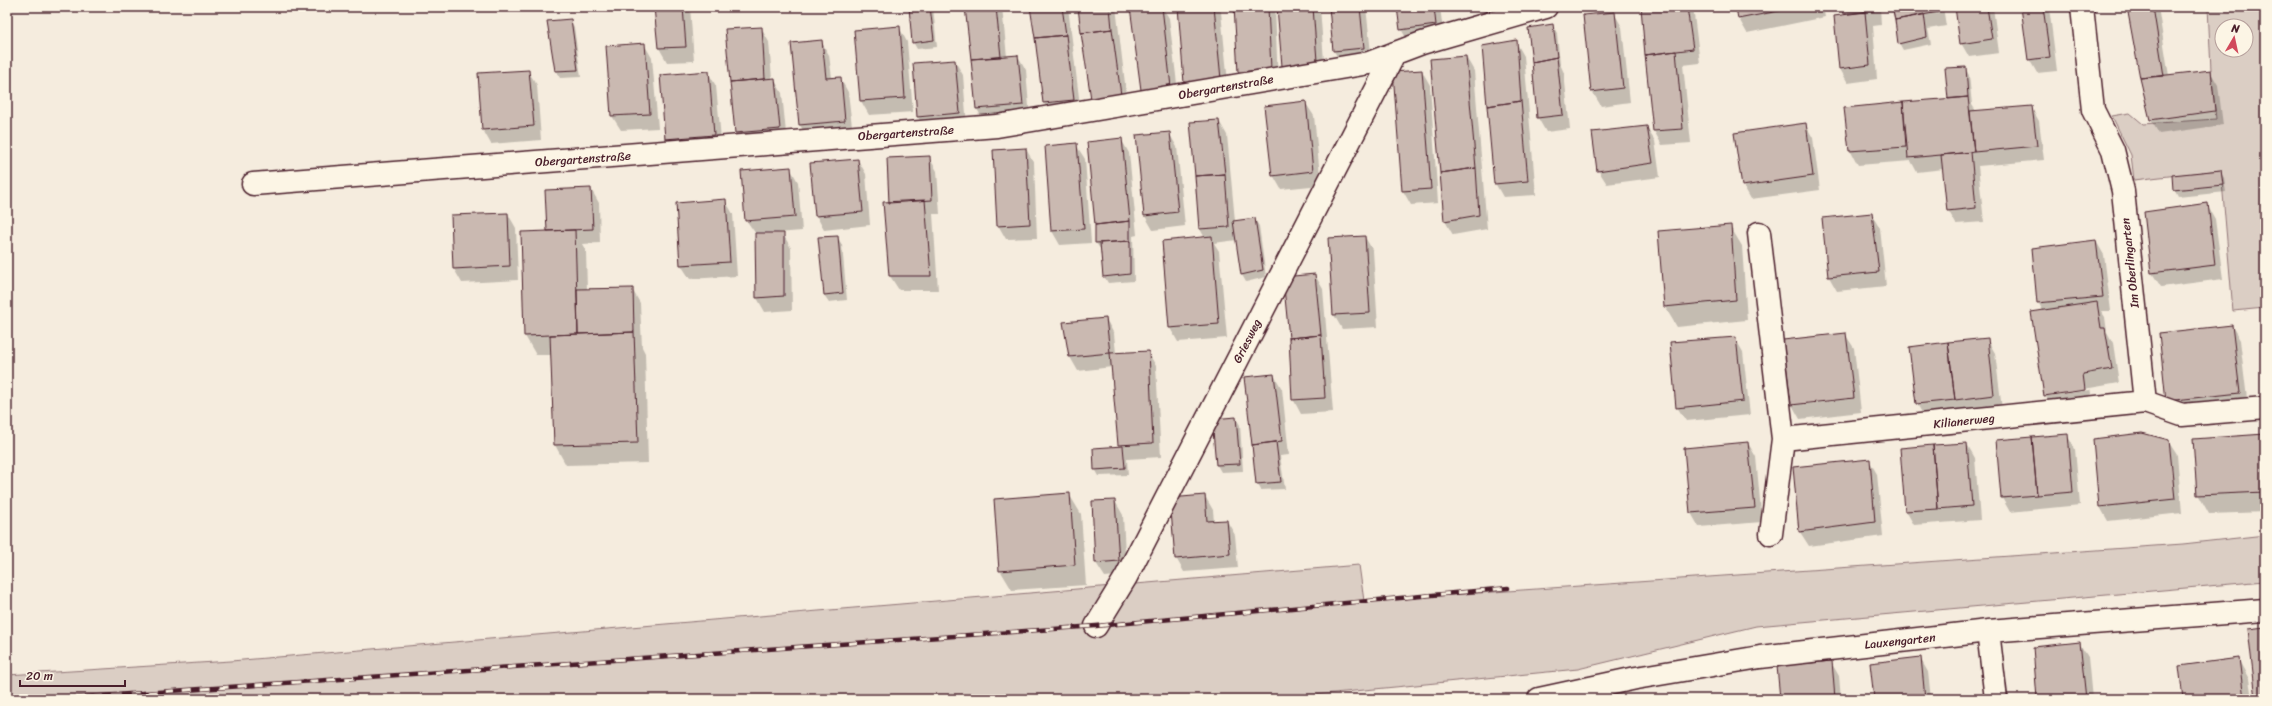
<svg xmlns="http://www.w3.org/2000/svg" width="2272" height="706" font-family="Sriracha,sans-serif">
<style>
.green{fill:#dbcec4;stroke:#927678;fill-rule:evenodd}
.shadow{fill:#0003;fill-rule:evenodd}
.building{fill:#cab9b1;stroke:#4a1f2b}
.lines{fill:none;stroke-linecap:round;stroke-linejoin:round}
.minor-casing{stroke:#4a1f2b;stroke-width:25}
.minor{stroke:#fcf5e5;stroke-width:22}
.rail-casing{stroke:#4a1f2b;stroke-width:4.5}
.rail{stroke:#fcf5e5;stroke-width:3;stroke-dasharray:9;stroke-linecap:butt}
.labels{text-anchor:middle;stroke-width:3;stroke-linejoin:round;paint-order:stroke}
.street-label{font-size:12px;fill:#4a1f2b;stroke:#fcf5e5}
</style>
<rect width="100%" height="100%" fill="#f5ecde"/>
<filter id="ink" filterUnits="userSpaceOnUse"><feTurbulence type="fractalNoise" baseFrequency=".025" numOctaves="2"/><feDisplacementMap in="SourceGraphic" scale="8" xChannelSelector="R" yChannelSelector="G"/><feConvolveMatrix kernelMatrix="1 2 1 2 8 2 1 2 1" color-interpolation-filters="sRGB"/></filter>
<g filter="url(#ink)">
<path class="green" d="M 2208,7 L 2265,7 L 2265,308 L 2233,311 L 2221,170 L 2134,180 L 2131,155 L 2112,116 L 2130,113 L 2143,124 L 2216,119 L 2211,70 ZM 2222,26 L 2246,26 L 2246,50 L 2222,50 Z
M 2265,535 L 2265,581 L 1756,626 L 1578,669 L 1273,699 L 7,699 L 7,675 L 231,661 L 1359,565 L 1364,601 L 2183,544 Z"/>
<path class="shadow" d="M 655,7 L 690,7 L 694,61 L 667,62 L 659,48 Z
M 910,7 L 933,7 L 937,47 L 917,49 L 913,42 Z
M 965,7 L 1002,7 L 1007,57 L 1018,56 L 1026,70 L 1030,119 L 985,123 L 977,109 Z
M 1031,7 L 1068,7 L 1081,114 L 1052,117 L 1044,103 Z
M 1080,7 L 1116,7 L 1128,109 L 1100,113 Z
M 1132,7 L 1162,7 L 1169,18 L 1179,100 L 1150,104 L 1142,90 Z
M 1179,7 L 1218,7 L 1221,12 L 1229,93 L 1193,96 L 1185,82 Z
M 1235,7 L 1275,7 L 1278,83 L 1247,85 L 1239,71 Z
M 1278,7 L 1320,7 L 1325,75 L 1291,80 L 1283,65 Z
M 1330,7 L 1366,7 L 1372,62 L 1342,65 L 1334,51 Z
M 1398,7 L 1440,7 L 1444,39 L 1409,43 L 1401,29 Z
M 1481,7 L 1540,7 L 1488,20 Z
M 1642,7 L 1693,7 L 1700,63 L 1683,65 L 1691,143 L 1662,145 L 1654,131 Z
M 1737,7 L 1823,7 L 1825,17 L 1747,33 L 1739,19 Z
M 1843,7 L 1880,7 L 1881,25 L 1873,26 L 1877,79 L 1848,83 L 1840,69 L 1845,15 Z
M 1893,7 L 1943,7 L 1946,26 L 1928,29 L 1931,44 L 1903,50 L 1899,43 Z
M 1956,7 L 1993,7 L 1999,53 L 1969,57 L 1961,43 Z
M 2022,7 L 2049,7 L 2057,71 L 2037,73 L 2029,59 Z
M 2128,7 L 2158,7 L 2169,76 L 2210,71 L 2218,85 L 2223,125 L 2159,134 L 2151,120 Z
M 1614,13 L 1622,27 L 1630,102 L 1601,106 L 1592,91 Z
M 570,20 L 574,27 L 581,77 L 560,78 L 556,71 Z
M 1553,26 L 1557,33 L 1560,64 L 1564,73 L 1570,129 L 1546,132 L 1538,118 L 1533,62 Z
M 899,27 L 907,42 L 913,112 L 869,115 L 861,101 L 855,31 Z
M 761,28 L 769,42 L 772,79 L 774,79 L 782,93 L 787,143 L 744,147 L 736,133 L 726,30 Z
M 821,41 L 829,55 L 832,78 L 840,78 L 848,92 L 853,135 L 808,139 L 800,125 L 792,44 Z
M 1516,42 L 1524,56 L 1536,195 L 1503,197 L 1495,183 Z
M 644,44 L 652,58 L 658,128 L 621,130 L 612,116 L 607,47 Z
M 1466,57 L 1474,71 L 1487,229 L 1453,235 L 1445,221 Z
M 955,61 L 963,75 L 967,127 L 926,131 L 918,117 Z
M 1965,68 L 1969,75 L 1972,105 L 1976,111 L 2031,107 L 2039,121 L 2044,160 L 1978,166 L 1984,222 L 1956,224 L 1948,210 L 1944,169 L 1917,172 L 1911,161 L 1858,165 L 1850,150 L 1845,109 L 1949,99 Z
M 528,71 L 537,85 L 541,140 L 491,144 L 483,130 Z
M 1422,71 L 1430,85 L 1438,203 L 1411,205 L 1403,191 L 1394,73 Z
M 708,72 L 716,86 L 722,149 L 674,153 L 666,139 Z
M 1305,102 L 1314,116 L 1321,185 L 1281,189 L 1273,175 Z
M 1219,121 L 1227,135 L 1235,221 L 1254,219 L 1259,226 L 1266,277 L 1246,282 L 1242,275 L 1237,240 L 1214,243 L 1219,251 L 1227,338 L 1178,342 L 1170,328 L 1163,241 L 1205,238 L 1200,229 L 1191,123 Z
M 1805,124 L 1813,138 L 1820,190 L 1751,199 L 1743,185 Z
M 1646,127 L 1655,141 L 1660,177 L 1607,184 L 1598,170 Z
M 1169,133 L 1177,147 L 1185,226 L 1153,230 L 1145,216 Z
M 1121,139 L 1129,153 L 1137,235 L 1133,236 L 1134,281 L 1108,283 L 1104,276 L 1101,250 L 1096,243 Z
M 1076,145 L 1085,159 L 1091,243 L 1060,245 L 1052,231 Z
M 1026,149 L 1034,163 L 1037,238 L 1006,239 L 998,225 Z
M 929,157 L 937,171 L 940,214 L 933,214 L 938,290 L 899,290 L 890,276 L 890,204 Z
M 858,160 L 866,174 L 870,225 L 824,230 L 816,215 Z
M 790,168 L 798,182 L 802,231 L 777,233 L 783,234 L 791,248 L 792,310 L 765,312 L 757,298 L 756,234 L 746,220 Z
M 2220,171 L 2224,178 L 2226,192 L 2178,197 L 2174,189 Z
M 591,189 L 599,203 L 600,243 L 582,244 L 586,251 L 587,290 L 632,289 L 640,303 L 642,347 L 645,353 L 648,463 L 566,465 L 555,445 L 551,355 L 536,355 L 525,336 L 548,232 L 546,190 Z
M 725,200 L 733,214 L 737,276 L 690,279 L 681,265 Z
M 2207,205 L 2215,219 L 2223,279 L 2161,287 L 2152,273 Z
M 508,214 L 516,228 L 518,280 L 462,283 L 454,269 Z
M 1872,214 L 1880,228 L 1886,286 L 1837,291 L 1829,277 Z
M 1730,226 L 1742,246 L 1747,320 L 1677,327 L 1665,307 Z
M 1365,237 L 1373,251 L 1378,327 L 1342,329 L 1334,315 L 1329,239 Z
M 838,238 L 842,245 L 847,300 L 829,302 L 824,295 Z
M 2096,241 L 2104,255 L 2111,311 L 2101,311 L 2105,317 L 2107,332 L 2113,343 L 2119,383 L 2090,388 L 2093,404 L 2053,409 L 2045,395 L 2043,311 L 2038,302 ZM 2090,388 L 2090,390 L 2049,396 L 2049,394 Z
M 1315,275 L 1323,289 L 1333,412 L 1301,414 L 1293,399 L 1284,278 Z
M 1106,319 L 1114,334 L 1116,353 L 1148,352 L 1156,366 L 1161,457 L 1127,459 L 1128,475 L 1099,476 L 1095,469 L 1120,447 L 1112,367 L 1078,371 L 1070,357 Z
M 2232,326 L 2240,340 L 2248,407 L 2175,415 L 2167,401 Z
M 1845,334 L 1854,348 L 1861,412 L 1800,419 L 1792,405 Z
M 1735,338 L 1743,352 L 1750,415 L 1686,421 L 1677,407 Z
M 1987,339 L 1995,353 L 2002,409 L 1925,418 L 1917,404 Z
M 1274,375 L 1282,389 L 1289,455 L 1280,456 L 1285,489 L 1261,490 L 1257,483 L 1253,444 Z
M 1236,418 L 1240,425 L 1243,471 L 1221,472 L 1217,465 L 1214,420 Z
M 2067,435 L 2075,449 L 2080,505 L 2010,512 L 2002,498 L 1997,441 Z
M 2265,435 L 2265,512 L 2209,514 L 2198,494 Z
M 2168,441 L 2177,455 L 2182,513 L 2108,521 L 2100,507 Z
M 1748,443 L 1756,457 L 1762,522 L 1699,527 L 1691,513 L 1685,449 Z
M 1967,444 L 1975,458 L 1980,520 L 1914,525 L 1906,511 Z
M 1869,460 L 1877,474 L 1883,536 L 1809,546 L 1800,532 Z
M 1069,494 L 1081,514 L 1086,585 L 1012,590 L 1000,570 Z
M 1205,496 L 1213,510 L 1214,522 L 1227,521 L 1235,535 L 1238,568 L 1184,572 L 1176,558 Z
M 1115,501 L 1123,515 L 1126,575 L 1105,577 L 1096,563 Z
M 2079,643 L 2088,657 L 2092,699 L 2039,699 Z
M 1920,658 L 1928,672 L 1931,699 L 1875,699 Z
M 2238,659 L 2249,679 L 2252,699 L 2184,699 Z
M 1831,662 L 1839,676 L 1841,699 L 1782,699 Z"/>
<path class="building" d="M 654,7 L 683,7 L 686,47 L 658,48 Z
M 909,7 L 930,7 L 934,40 L 912,43 Z
M 965,7 L 996,7 L 1001,57 L 971,59 Z
M 1030,7 L 1062,7 L 1066,35 L 1035,38 Z
M 1078,7 L 1110,7 L 1112,29 L 1081,33 Z
M 1130,7 L 1162,7 L 1171,87 L 1141,90 Z
M 1178,7 L 1214,7 L 1221,79 L 1184,83 Z
M 1234,7 L 1268,7 L 1271,69 L 1238,72 Z
M 1277,7 L 1313,7 L 1317,61 L 1282,66 Z
M 1329,7 L 1360,7 L 1364,48 L 1333,51 Z
M 1397,7 L 1434,7 L 1436,25 L 1400,30 Z
M 1641,7 L 1687,7 L 1693,49 L 1645,55 Z
M 1736,7 L 1799,7 L 1738,19 Z
M 1842,7 L 1873,7 L 1874,11 L 1843,14 Z
M 1892,7 L 1938,7 L 1939,12 L 1895,20 Z
M 1955,7 L 1987,7 L 1992,39 L 1960,44 Z
M 2021,7 L 2043,7 L 2050,57 L 2028,60 Z
M 2127,7 L 2153,7 L 2164,76 L 2140,78 Z
M 1615,12 L 1623,88 L 1591,92 L 1583,15 Z
M 1865,12 L 1870,65 L 1839,69 L 1834,16 Z
M 1924,14 L 1927,37 L 1898,44 L 1895,20 Z
M 571,19 L 578,70 L 555,71 L 547,21 Z
M 1553,24 L 1557,57 L 1532,62 L 1528,28 Z
M 900,26 L 905,98 L 860,101 L 854,30 Z
M 762,27 L 765,79 L 730,82 L 725,29 Z
M 1112,29 L 1121,95 L 1091,99 L 1081,33 Z
M 1066,35 L 1074,100 L 1043,103 L 1035,38 Z
M 822,40 L 826,78 L 841,77 L 845,121 L 799,125 L 791,43 Z
M 1517,40 L 1521,101 L 1487,106 L 1482,46 Z
M 645,43 L 650,114 L 611,116 L 606,46 Z
M 1676,51 L 1683,129 L 1653,131 L 1645,55 Z
M 1018,55 L 1023,105 L 976,109 L 971,59 Z
M 1466,56 L 1476,168 L 1440,173 L 1430,59 Z
M 1557,57 L 1563,115 L 1537,118 L 1532,62 Z
M 955,60 L 960,113 L 917,117 L 913,63 Z
M 1966,67 L 1968,97 L 1948,99 L 1945,68 Z
M 529,70 L 534,126 L 482,130 L 478,73 Z
M 1422,70 L 1431,189 L 1402,191 L 1393,72 Z
M 2211,70 L 2215,111 L 2150,120 L 2140,78 Z
M 709,71 L 714,135 L 665,139 L 660,75 Z
M 775,78 L 780,129 L 735,133 L 730,82 Z
M 1968,97 L 1974,152 L 1908,158 L 1903,102 Z
M 1306,101 L 1313,171 L 1272,176 L 1264,106 Z
M 1521,101 L 1528,181 L 1494,184 L 1487,106 Z
M 1903,102 L 1906,147 L 1849,151 L 1844,108 Z
M 2032,106 L 2037,146 L 1974,152 L 1970,111 Z
M 1219,120 L 1225,174 L 1195,176 L 1190,122 Z
M 1806,123 L 1813,176 L 1742,186 L 1734,133 Z
M 1647,126 L 1653,163 L 1597,171 L 1592,132 Z
M 1170,132 L 1178,212 L 1144,216 L 1136,135 Z
M 1122,138 L 1130,221 L 1095,225 L 1087,142 Z
M 1077,143 L 1084,229 L 1051,231 L 1045,146 Z
M 1026,148 L 1030,224 L 997,226 L 993,150 Z
M 1971,152 L 1976,208 L 1947,211 L 1941,155 Z
M 930,156 L 932,200 L 889,203 L 887,158 Z
M 858,159 L 863,212 L 815,216 L 810,163 Z
M 791,167 L 795,217 L 745,221 L 741,171 Z
M 1476,168 L 1479,215 L 1444,221 L 1440,173 Z
M 2221,170 L 2223,185 L 2173,190 L 2172,175 Z
M 1225,174 L 1229,227 L 1199,229 L 1195,176 Z
M 591,188 L 593,229 L 547,231 L 545,190 Z
M 726,199 L 730,262 L 680,265 L 676,203 Z
M 925,200 L 931,276 L 889,276 L 883,202 Z
M 2208,203 L 2215,265 L 2151,273 L 2144,212 Z
M 508,213 L 510,266 L 453,269 L 451,215 Z
M 1872,213 L 1879,272 L 1828,277 L 1822,218 Z
M 1255,218 L 1263,270 L 1241,275 L 1233,221 Z
M 1130,221 L 1130,241 L 1095,243 L 1095,225 Z
M 1731,225 L 1736,300 L 1664,307 L 1658,231 Z
M 575,230 L 578,334 L 524,336 L 521,232 Z
M 755,233 L 784,233 L 784,296 L 756,298 Z
M 838,236 L 843,293 L 824,295 L 818,237 Z
M 1212,236 L 1219,324 L 1169,328 L 1162,241 Z
M 1365,236 L 1370,313 L 1333,315 L 1328,238 Z
M 2096,240 L 2103,297 L 2037,303 L 2032,248 Z
M 1130,241 L 1130,274 L 1103,277 L 1100,243 Z
M 1315,274 L 1321,335 L 1289,338 L 1283,277 Z
M 633,288 L 634,332 L 578,334 L 577,289 Z
M 2097,302 L 2101,328 L 2105,328 L 2112,369 L 2083,374 L 2085,390 L 2044,396 L 2031,312 Z
M 1106,318 L 1110,353 L 1069,357 L 1063,322 Z
M 2232,325 L 2240,393 L 2166,401 L 2159,333 Z
M 634,332 L 638,443 L 554,445 L 550,335 Z
M 1846,333 L 1854,398 L 1791,405 L 1783,340 Z
M 1321,335 L 1325,398 L 1292,400 L 1289,338 Z
M 1736,337 L 1743,401 L 1676,408 L 1670,342 Z
M 1988,338 L 1994,395 L 1955,400 L 1948,342 Z
M 1948,342 L 1955,400 L 1916,404 L 1909,347 Z
M 1149,351 L 1153,443 L 1118,445 L 1110,353 Z
M 1274,374 L 1282,441 L 1252,445 L 1244,377 Z
M 1236,417 L 1240,464 L 1216,465 L 1212,419 Z
M 2142,433 L 2169,440 L 2175,499 L 2099,507 L 2093,439 Z
M 2068,434 L 2073,492 L 2037,495 L 2032,437 Z
M 2265,434 L 2265,492 L 2197,495 L 2193,439 Z
M 2032,437 L 2037,495 L 2001,498 L 1996,440 Z
M 1276,442 L 1281,482 L 1256,484 L 1252,445 Z
M 1748,442 L 1755,508 L 1690,513 L 1684,448 Z
M 1967,443 L 1972,506 L 1938,509 L 1933,445 Z
M 1933,445 L 1938,509 L 1905,511 L 1900,448 Z
M 1123,446 L 1125,468 L 1094,470 L 1093,448 Z
M 1870,459 L 1875,522 L 1799,532 L 1793,467 Z
M 1070,493 L 1075,565 L 999,571 L 994,499 Z
M 1205,495 L 1207,521 L 1227,520 L 1230,554 L 1175,559 L 1170,498 Z
M 1115,500 L 1119,561 L 1095,563 L 1092,501 Z
M 2265,627 L 2265,699 L 2256,699 L 2248,629 Z
M 2080,642 L 2086,699 L 2037,699 L 2033,647 Z
M 1921,657 L 1925,699 L 1874,699 L 1870,663 Z
M 2239,658 L 2244,699 L 2183,699 L 2179,666 Z
M 1832,661 L 1835,699 L 1780,699 L 1777,666 Z"/>
<g class="lines">
<g class="minor-casing">
<path id="minor" d="M 2082,7 L 2093,110 L 2113,150 L 2123,191 L 2145,402 L 2182,415 L 2265,408
M 253,184 L 997,126 L 1369,63 L 1422,43 L 1546,7
M 1759,233 L 1783,439 L 2145,402
M 1771,534 L 1783,439
M 1096,626 L 1126,577 L 1395,53
M 1988,631 L 1996,699
M 1539,699 L 1636,678 L 1760,657 L 1988,631 L 2265,610"/>
</g>
<use href="#minor" class="minor"/>
<g class="rail-casing">
<path id="rail" d="M 58,699 L 1096,626 L 1508,588"/>
</g>
<use href="#rail" class="rail"/>
</g>
</g>
<g class="labels">
<g class="street-label">
<text transform="translate(1226 87) rotate(-10)" y="4">Obergartenstraße</text>
<text transform="translate(906 133) rotate(-4)" y="4">Obergartenstraße</text>
<text transform="translate(583 159) rotate(-4)" y="4">Obergartenstraße</text>
<text transform="translate(2130 263) rotate(-96)" y="4">Im Oberlingarten</text>
<text transform="translate(1247 341) rotate(-63)" y="4">Griesweg</text>
<text transform="translate(1964 421) rotate(-6)" y="4">Kilianerweg</text>
<text transform="translate(1900 641) rotate(-6)" y="4">Lauxengarten</text>
</g>
</g>
<rect width="2272" height="706" fill="none" stroke="#fcf5e5" stroke-width="24"/>
<rect x="12" y="12" width="2248" height="682" fill="none" stroke="#4a1f2b" stroke-width="1.5" filter="url(#ink)"/>
<g transform="translate(2234 38) rotate(9)"><circle r="19" fill="#fcf5e5" stroke="#b59f9b"/>
<path d="M0-3L7 15L0 10L-7 15Z" fill="#d1495b"/>
<text y="-6" font-size="11" font-weight="bold" text-anchor="middle" fill="#4a1f2b">N</text>
</g>
<path d="M20 680v6h105v-6" fill="none" stroke="#4a1f2b" stroke-width="2"/>
<text x="26" y="680" font-size="12" fill="#4a1f2b" stroke="#fcf5e5" stroke-width="3" paint-order="stroke">20 m</text>
</svg>
